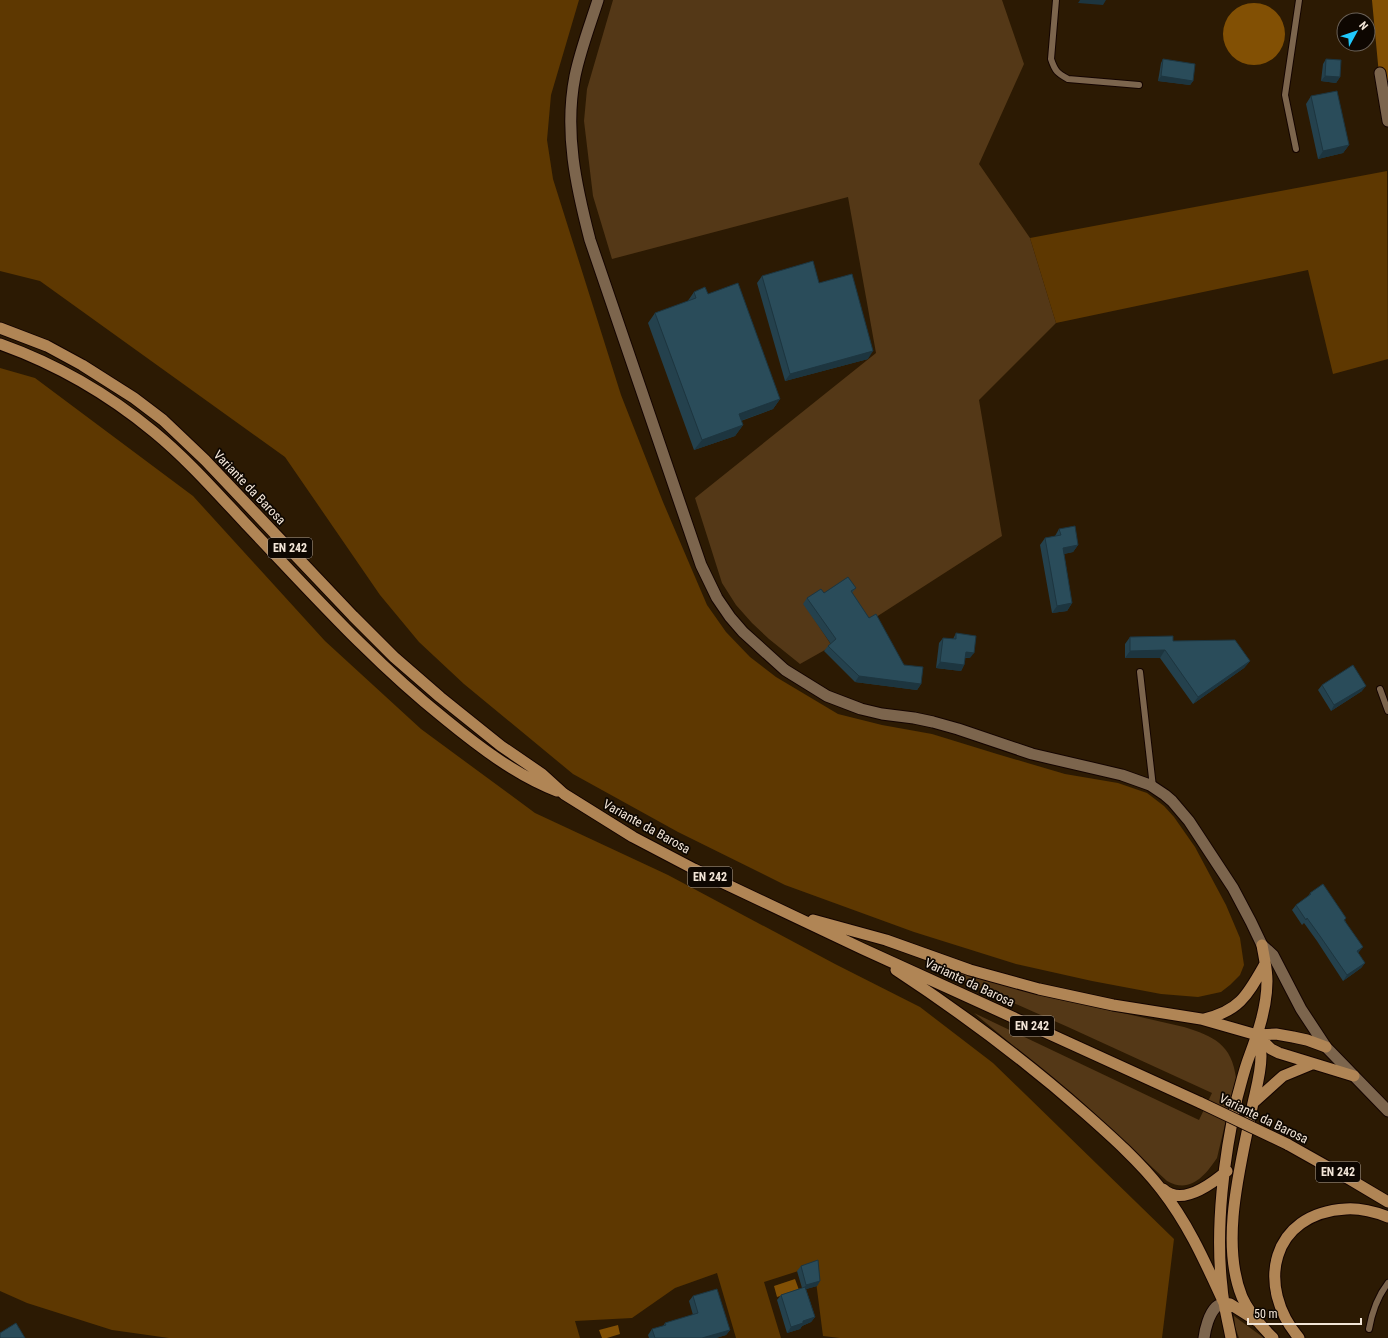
<svg xmlns="http://www.w3.org/2000/svg" width="1388" height="1338" font-family="'Roboto Condensed',sans-serif">
<style>
.green{fill:#543817}
.forest{fill:#5e3801}
.water{fill:#825004}
.lines{fill:none;stroke-linecap:round;stroke-linejoin:round}
.canal{stroke:#825004;stroke-width:16}
.service-casing{stroke:#140400;stroke-width:8}
.minor-casing{stroke:#140400;stroke-width:13}
.secondary-casing{stroke:#140400;stroke-width:13}
.primary-casing{stroke:#140400;stroke-width:13}
.service{stroke:#7c654d;stroke-width:6}
.minor{stroke:#7c654d;stroke-width:11}
.secondary{stroke:#7c654d;stroke-width:11}
.primary{stroke:#b08555;stroke-width:11}
.primary-bridge-casing{stroke:#140400;stroke-width:13;stroke-linecap:butt}
.primary-bridge{stroke:#b08555;stroke-width:11}
.wall{fill:#24414d}
.shaded-wall{fill:#1d353f}
.building{fill:#2a4c5a;stroke:#1d353f}
.labels{text-anchor:middle;stroke-width:3.5;stroke-linejoin:round;paint-order:stroke}
.shield{fill:#0e0701;stroke:#aea297;stroke-width:1}
.shield-label{font-size:12px;font-weight:bold;fill:#f2e5d7}
.street-label{font-size:13px;fill:#f2e5d7;stroke:#0e0701}
</style>
<rect width="100%" height="100%" fill="#2c1a03"/>
<path class="green" d="M 613,0 L 1002,0 L 1024,64 L 979,164 L 1030,238 L 1056,323 L 979,400 L 1002,536 L 870,621 L 820,599 L 804,604 L 832,646 L 800,664 L 769,639 L 752,623 L 736,605 L 722,583 L 695,498 L 876,353 L 848,197 L 612,259 L 593,196 L 584,121 L 587,89 Z
M 935,963 L 1014,988 L 1184,1027 C 1214,1036 1232,1045 1236,1078 L 1217,1158 C 1205,1176 1190,1194 1167,1181 L 1084,1104 L 974,1013 L 1199,1120 L 1212,1093 L 1068,1027 L 934,968 Z
M 1234,1316 L 1264,1338 L 1239,1338 L 1235,1327 Z"/>
<path class="forest" d="M 0,0 L 579,0 L 551,95 L 547,140 L 553,179 L 621,395 L 663,502 L 707,605 L 726,632 L 750,657 L 776,677 L 838,714 L 882,725 L 932,734 L 997,754 L 1065,774 L 1118,783 L 1147,793 L 1164,806 L 1174,817 L 1195,847 L 1226,905 L 1240,938 L 1244,965 L 1240,975 L 1230,985 L 1221,992 L 1198,997 L 1161,994 L 1092,981 L 1016,964 L 914,932 L 785,885 L 678,832 L 573,774 L 464,684 L 419,642 L 380,595 L 285,457 L 40,281 L 0,271 Z
M 1387,171 L 1388,359 L 1333,374 L 1308,270 L 1056,323 L 1030,238 Z
M 0,368 L 35,378 L 193,496 L 325,641 L 421,729 L 535,813 L 668,875 L 835,964 L 920,1007 L 993,1063 L 1174,1239 L 1162,1338 L 840,1338 L 823,1336 L 814,1266 L 764,1282 L 781,1338 L 736,1338 L 717,1273 L 675,1288 L 632,1318 L 575,1321 L 580,1338 L 169,1338 L 112,1330 L 27,1303 L 0,1291 Z"/>
<path class="water" d="M1223 34a31 31 0 1 1 62 0a31 31 0 1 1-62 0Z
M 795,1279 L 799,1290 L 777,1297 L 774,1286 Z
M 618,1325 L 620,1334 L 607,1338 L 602,1338 L 599,1330 Z"/>
<g class="lines">
<path class="canal" d="M 1380,0 L 1388,85"/>
<g class="service-casing">
<path id="service" d="M 1056,0 L 1051,59 C 1055,71 1057,73 1068,79 L 1139,85
M 1296,149 L 1285,95 L 1299,0
M 1140,672 L 1153,787
M 1380,689 L 1388,711
M 1369,1329 C 1372,1312 1377,1297 1388,1283"/>
</g>
<g class="minor-casing">
<path id="minor" d="M 1380,73 L 1388,121
M 1204,1338 C 1205,1329 1209,1314 1216,1307 C 1218,1305 1222,1304 1224,1303"/>
</g>
<g class="secondary-casing">
<path id="secondary" d="M 598,0 C 590,25 580,51 575,76 C 564,132 576,186 590,240 L 701,565 L 717,598 L 730,617 L 743,632 L 785,670 L 827,696 L 861,709 L 882,714 L 914,718 L 933,722 L 958,729 L 1032,754 L 1122,775 L 1150,785 L 1165,795 L 1172,801 L 1189,821 L 1233,888 L 1251,922 L 1262,945 L 1273,955 L 1301,1009 L 1326,1047 L 1388,1111"/>
</g>
<g class="primary-casing">
<path id="primary" d="M 0,328 L 47,346 L 82,365 L 134,398 L 163,420 L 205,460 L 353,616 L 394,657 L 440,697 L 501,746 L 542,774 L 564,794 L 633,837 L 694,869 L 863,949 L 1201,1103
M 0,344 C 56,364 108,394 154,432 C 187,459 216,492 246,524 C 310,591 372,661 445,719 C 478,746 517,776 557,791
M 813,920 L 886,940 L 970,970 L 1039,989 L 1113,1005 L 1201,1019 L 1257,1035 L 1276,1034 L 1293,1037 L 1307,1040 L 1326,1047
M 896,970 C 963,1014 1026,1061 1086,1114 C 1112,1137 1140,1162 1161,1189 C 1189,1225 1205,1262 1224,1303 L 1230,1304 L 1257,1321
M 1204,1019 C 1240,1011 1248,994 1265,964
M 1257,1035 C 1259,1042 1261,1050 1261,1056 C 1261,1076 1254,1095 1251,1113 C 1240,1168 1220,1243 1242,1297 C 1249,1313 1261,1326 1273,1338
M 1257,1035 L 1271,1049 L 1279,1053 L 1354,1076
M 1253,1103 L 1283,1076 L 1312,1064
M 1287,1144 L 1351,1180 L 1388,1202
M 1163,1189 C 1165,1191 1168,1193 1171,1194 C 1189,1201 1214,1182 1227,1171
M 1231,1338 C 1228,1321 1223,1304 1222,1287 C 1215,1228 1224,1156 1237,1098 C 1241,1084 1244,1070 1249,1057 C 1258,1033 1267,1007 1267,981 C 1267,969 1264,957 1262,945
M 1299,1338 C 1255,1286 1271,1213 1346,1209 C 1361,1208 1375,1212 1388,1217"/>
</g>
<use href="#service" class="service"/>
<use href="#minor" class="minor"/>
<use href="#secondary" class="secondary"/>
<use href="#primary" class="primary"/>
<g class="primary-bridge-casing">
<path id="primary-bridge" d="M 1201,1103 L 1287,1144"/>
</g>
<use href="#primary-bridge" class="primary-bridge"/>
</g>
<path class="wall" d="M 1163,59 L 1193,81 L 1190,85 L 1158,81 L 1161,63 Z
M 1326,59 L 1340,77 L 1336,83 L 1321,81 L 1323,64 Z
M 1311,96 L 1349,145 L 1343,153 L 1318,159 L 1306,104 Z
M 762,276 L 819,283 L 868,359 L 785,381 L 757,283 Z
M 694,292 L 780,399 L 773,409 L 741,421 L 743,425 L 735,436 L 694,450 L 648,323 L 655,313 L 687,302 Z
M 1059,529 L 1078,545 L 1073,552 L 1064,554 L 1072,603 L 1067,611 L 1052,613 L 1040,545 L 1045,538 L 1055,536 Z
M 856,588 L 852,593 L 869,618 L 904,665 L 921,684 L 917,690 L 855,682 L 824,651 L 828,646 L 831,644 L 803,604 L 807,598 L 824,593 Z
M 956,633 L 970,658 L 965,658 L 964,665 L 961,671 L 936,668 L 939,643 L 943,638 L 953,639 Z
M 1130,637 L 1173,641 L 1250,661 L 1244,668 L 1193,704 L 1160,658 L 1125,658 L 1125,644 Z
M 1322,685 L 1362,691 L 1331,711 L 1318,690 Z
M 1310,893 L 1346,918 L 1345,920 L 1359,952 L 1358,953 L 1365,963 L 1361,968 L 1343,981 L 1317,941 L 1304,923 L 1302,925 L 1292,910 L 1296,905 L 1308,897 Z
M 801,1266 L 820,1281 L 817,1286 L 806,1289 L 815,1317 L 811,1322 L 802,1326 L 800,1329 L 787,1333 L 777,1300 L 781,1295 L 802,1288 L 797,1271 Z
M 693,1296 L 730,1330 L 726,1335 L 716,1338 L 649,1338 L 648,1335 L 652,1329 L 663,1326 L 665,1323 L 693,1315 L 689,1301 Z"/>
<path class="shaded-wall" d="M 1080,0 L 1106,0 L 1103,5 L 1078,3 Z
M 1161,76 L 1193,81 L 1190,85 L 1158,81 Z
M 1325,76 L 1340,77 L 1336,83 L 1321,81 Z
M 1349,145 L 1343,153 L 1318,159 L 1323,151 Z
M 873,351 L 868,359 L 785,381 L 790,374 Z
M 780,399 L 773,409 L 731,424 L 739,414 Z
M 743,425 L 735,436 L 694,450 L 702,440 Z
M 1078,545 L 1073,552 L 1058,555 L 1063,548 Z
M 1072,603 L 1067,611 L 1052,613 L 1057,606 Z
M 1165,650 L 1160,658 L 1125,658 L 1130,651 Z
M 966,652 L 974,653 L 970,658 L 962,657 Z
M 1250,661 L 1244,668 L 1193,704 L 1198,697 Z
M 940,662 L 964,665 L 961,671 L 936,668 Z
M 859,676 L 921,684 L 917,690 L 855,682 Z
M 1366,686 L 1362,691 L 1331,711 L 1334,705 Z
M 1363,947 L 1359,952 L 1353,956 L 1357,951 Z
M 1365,963 L 1361,968 L 1343,981 L 1347,975 Z
M 820,1281 L 817,1286 L 803,1290 L 806,1285 Z
M 815,1317 L 811,1322 L 802,1326 L 800,1329 L 787,1333 L 791,1327 L 803,1321 Z
M 730,1330 L 726,1335 L 716,1338 L 702,1338 Z"/>
<path class="building" d="M 1163,59 L 1195,64 L 1193,81 L 1161,76 Z
M 1326,59 L 1341,60 L 1340,77 L 1325,76 Z
M 1337,91 L 1349,145 L 1323,151 L 1311,96 Z
M 813,261 L 819,283 L 852,274 L 873,351 L 790,374 L 762,276 Z
M 738,283 L 780,399 L 739,414 L 743,425 L 702,440 L 655,313 L 696,298 L 694,292 L 705,287 L 708,294 Z
M 1075,526 L 1078,545 L 1063,548 L 1072,603 L 1057,606 L 1045,538 L 1061,535 L 1059,529 Z
M 848,577 L 856,588 L 851,591 L 869,618 L 876,614 L 904,665 L 923,667 L 921,684 L 859,676 L 828,646 L 836,639 L 807,598 L 821,589 L 824,593 Z
M 956,633 L 976,636 L 974,653 L 966,652 L 964,665 L 940,662 L 943,638 L 956,639 Z
M 1173,636 L 1173,641 L 1235,640 L 1250,661 L 1198,697 L 1165,650 L 1130,651 L 1130,637 Z
M 1353,665 L 1366,686 L 1334,705 L 1322,685 Z
M 1323,884 L 1346,918 L 1344,920 L 1363,947 L 1357,951 L 1365,963 L 1347,975 L 1320,936 L 1307,918 L 1306,920 L 1296,905 L 1311,894 L 1310,893 Z
M 818,1260 L 820,1281 L 806,1285 L 801,1266 Z
M 805,1287 L 815,1317 L 803,1321 L 803,1323 L 791,1327 L 781,1295 Z
M 717,1289 L 730,1330 L 702,1338 L 655,1338 L 652,1329 L 666,1325 L 665,1323 L 698,1313 L 693,1296 Z
M 16,1323 L 25,1338 L 0,1338 L 0,1333 Z"/>
<g class="labels">
<g class="shield">
<rect x="268" y="538" width="44" height="20" rx="3"/>
<rect x="688" y="867" width="44" height="20" rx="3"/>
<rect x="1010" y="1016" width="44" height="20" rx="3"/>
<rect x="1316" y="1162" width="44" height="20" rx="3"/>
</g>
<g class="shield-label">
<text x="290" y="552">EN 242</text>
<text x="710" y="881">EN 242</text>
<text x="1032" y="1030">EN 242</text>
<text x="1338" y="1176">EN 242</text>
</g>
<g class="street-label">
<text transform="translate(250 487) rotate(46)" y="5">Variante da Barosa</text>
<text transform="translate(647 826) rotate(29)" y="5">Variante da Barosa</text>
<text transform="translate(970 982) rotate(25)" y="5">Variante da Barosa</text>
<text transform="translate(1264 1118) rotate(26)" y="5">Variante da Barosa</text>
</g>
</g>
<g transform="translate(1356 32) rotate(50)"><circle r="19" fill="#0e0701" stroke="#696057"/>
<path d="M0-3L7 15L0 10L-7 15Z" fill="#21c9fd"/>
<text y="-6" font-size="11" font-weight="bold" text-anchor="middle" fill="#f2e5d7">N</text>
</g>
<path d="M1248 1318v6h113v-6" fill="none" stroke="#f2e5d7" stroke-width="2"/>
<text x="1254" y="1318" font-size="12" fill="#f2e5d7" stroke="#0e0701" stroke-width="3" paint-order="stroke">50 m</text>
</svg>
